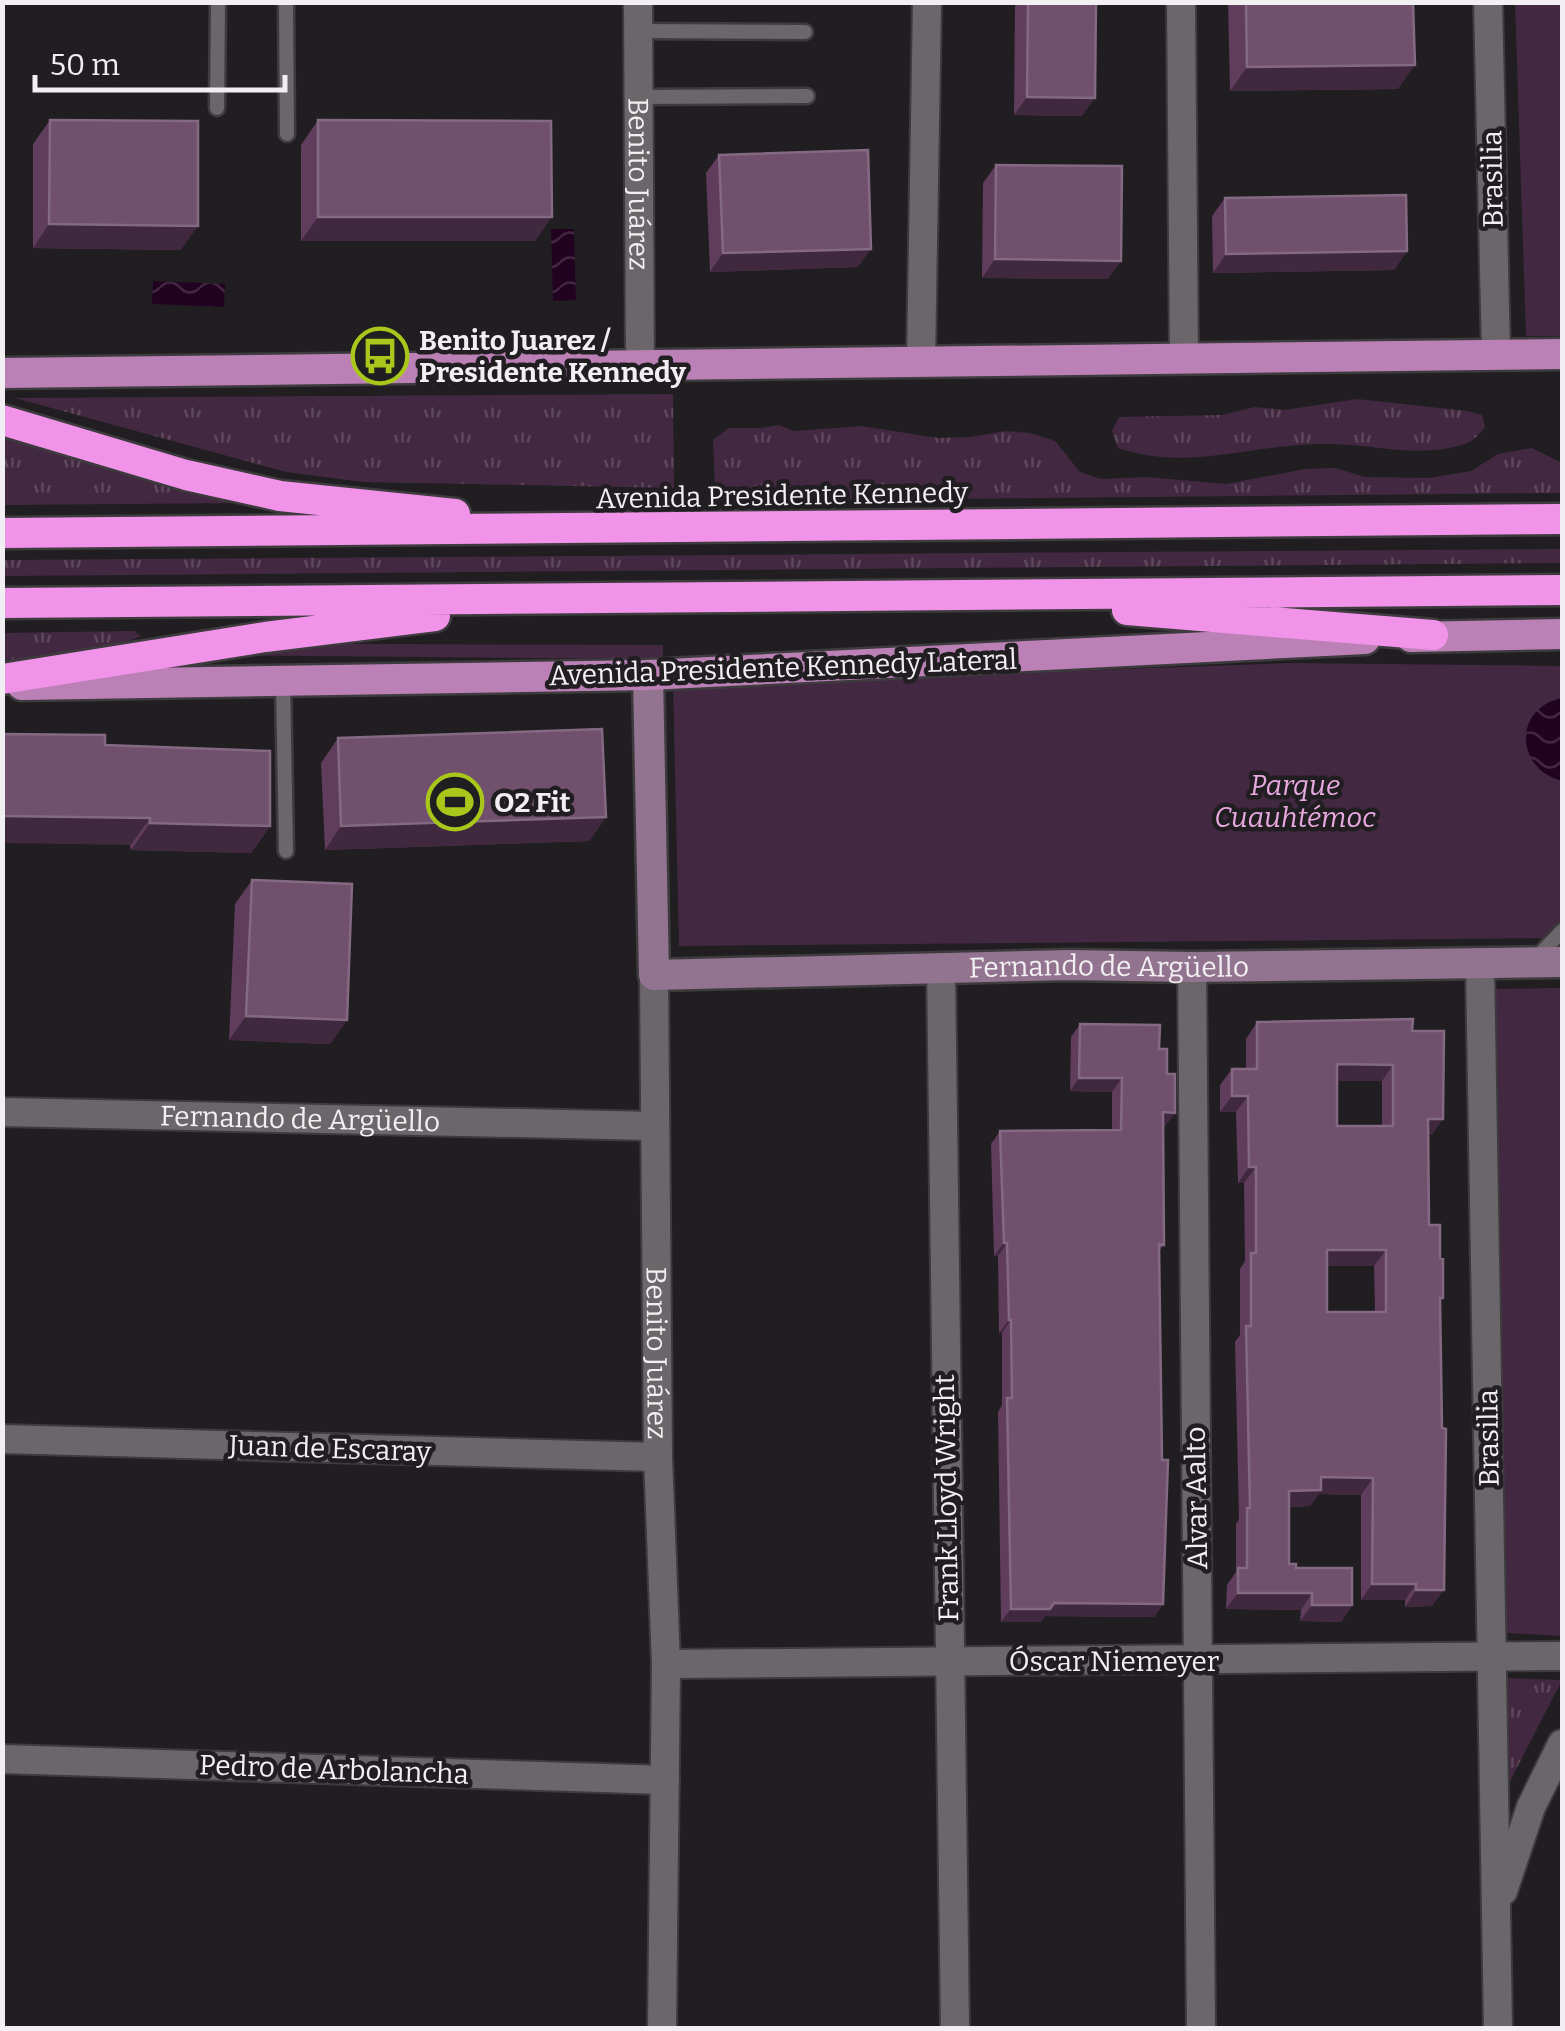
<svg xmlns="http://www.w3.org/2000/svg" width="1565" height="2031" font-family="Bitter,serif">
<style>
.grass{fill:url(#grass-tufts)}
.green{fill:#422840}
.water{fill:url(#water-waves)}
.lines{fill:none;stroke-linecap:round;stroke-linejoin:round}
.lane-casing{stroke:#3e3b3e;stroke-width:19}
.street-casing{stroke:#3e3b3e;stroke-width:32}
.secondary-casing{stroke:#3e3b3e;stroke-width:35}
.primary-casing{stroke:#3e3b3e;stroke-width:35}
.highway-casing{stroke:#3e3b3e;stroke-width:35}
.lane{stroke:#6b666a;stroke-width:14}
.street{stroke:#6b666a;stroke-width:28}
.secondary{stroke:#937490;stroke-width:30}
.primary{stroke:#bb81b6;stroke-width:30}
.highway{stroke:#f193e8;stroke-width:30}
.wall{fill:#603c5d;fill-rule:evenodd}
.shaded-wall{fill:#40283e}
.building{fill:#70506d;stroke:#846982;stroke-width:2.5;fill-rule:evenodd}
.labels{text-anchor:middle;stroke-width:9;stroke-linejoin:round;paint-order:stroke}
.street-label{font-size:28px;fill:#f1eff1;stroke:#211e21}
.poi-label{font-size:28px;font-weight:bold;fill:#f1eff1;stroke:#211e21;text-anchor:start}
.park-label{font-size:28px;font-style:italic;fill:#e7a7df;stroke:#211e21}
</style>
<defs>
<pattern id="grass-tufts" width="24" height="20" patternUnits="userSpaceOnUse" patternTransform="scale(2.5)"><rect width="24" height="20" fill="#422840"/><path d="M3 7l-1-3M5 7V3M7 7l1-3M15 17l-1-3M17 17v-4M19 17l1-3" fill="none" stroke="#5e485c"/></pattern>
<pattern id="water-waves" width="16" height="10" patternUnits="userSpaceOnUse" patternTransform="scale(2.5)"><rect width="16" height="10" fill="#220221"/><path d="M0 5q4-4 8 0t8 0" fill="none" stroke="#432742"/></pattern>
</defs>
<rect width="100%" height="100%" fill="#211e21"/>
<path class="grass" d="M 673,394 L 674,488 L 363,482 L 286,472 L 15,398 Z
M 1357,399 L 1467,411 L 1482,415 L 1485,427 C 1476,439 1469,444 1454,447 C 1410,457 1367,443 1323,444 C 1251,444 1189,472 1118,448 L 1112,431 L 1119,417 L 1222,415 L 1255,407 L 1285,410 Z
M 779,425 L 794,431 L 861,426 L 938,438 L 971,437 L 1005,431 L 1030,433 L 1055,441 L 1080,472 L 1101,479 L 1146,477 L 1227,484 L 1305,469 L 1335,468 L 1365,477 L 1429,478 L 1471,471 L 1498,454 L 1532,448 L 1562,463 L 1562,493 L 828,500 L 818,492 L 715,491 L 713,440 L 729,428 L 762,428 Z
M 2,433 L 243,498 L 239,503 L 3,505 Z
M 1562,549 L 1562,563 L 2,576 L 3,560 Z
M 134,631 L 141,636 L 91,656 L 3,660 L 2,633 Z
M 336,644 L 663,645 L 663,659 L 207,655 Z
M 1500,1678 L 1562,1680 L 1506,1789 Z"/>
<path class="green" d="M 1515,3 L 1562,3 L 1562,336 L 1526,336 Z
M 1290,663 L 1562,666 L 1562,938 L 679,946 L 673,685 Z
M 1562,988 L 1562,1636 L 1506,1633 L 1494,989 Z"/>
<path class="water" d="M 551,229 L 574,229 L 576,300 L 553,301 Z
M 153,281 L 225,284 L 224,307 L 152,304 Z
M 1562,698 L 1562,781 C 1515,769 1513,708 1562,698 Z"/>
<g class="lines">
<g class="lane-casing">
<path id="lane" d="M 286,2 L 287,134
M 638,31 L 805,32
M 638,97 L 807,96
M 217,108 L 218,2
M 283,681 L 286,851
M 1536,958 L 1562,931"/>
</g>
<g class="street-casing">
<g id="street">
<path id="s1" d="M 638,2 L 640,365"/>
<path d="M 1181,2 L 1184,358"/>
<path d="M 1488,2 L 1496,355"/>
<path d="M 921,361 L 927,2"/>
<path d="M 1480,964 L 1498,2028"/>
<path d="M 1192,967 L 1201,2028"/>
<path d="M 941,968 L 955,2028"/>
<path id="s2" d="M 654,975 L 658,1457 L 666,1664 L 662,2028"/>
<path id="s3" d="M 2,1112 L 654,1126"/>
<path d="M 2,1439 L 658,1457"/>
<path d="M 666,1664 L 1562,1656"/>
<path d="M 2,1759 L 665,1780"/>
<path d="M 1503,1891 L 1531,1807 L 1562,1744"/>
</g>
</g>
<g class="secondary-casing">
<g id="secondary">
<path id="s4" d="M 648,675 L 654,975 L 1069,965 L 1192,967 L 1562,962"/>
</g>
</g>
<g class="primary-casing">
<path id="primary" d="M 2,373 L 1562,354
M 1411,637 L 1562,634
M 22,685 L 648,675 L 1365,639"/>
</g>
<g class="highway-casing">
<path id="highway" d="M 2,420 L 186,475 L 280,496 L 455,514
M 2,533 L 1562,519
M 2,603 L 1562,590
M 1127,610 L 1433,635
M 2,679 L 265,637 L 435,616"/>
</g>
<use href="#lane" class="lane"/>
<use href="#street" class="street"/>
<use href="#secondary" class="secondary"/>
<use href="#primary" class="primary"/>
<use href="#highway" class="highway"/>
</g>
<path class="wall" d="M 1015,2 L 1096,2 L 1082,116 L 1014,115 Z
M 1228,2 L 1413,2 L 1398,89 L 1230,91 Z
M 50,120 L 181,250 L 33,248 L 33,144 Z
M 318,120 L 535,241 L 301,241 L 301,145 Z
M 719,155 L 858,267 L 710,272 L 706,173 Z
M 996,165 L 1108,279 L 982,278 L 983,183 Z
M 1225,198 L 1407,251 L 1394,270 L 1213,273 L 1212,216 Z
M 338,738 L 606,817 L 589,841 L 325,850 L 321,763 Z
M 105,745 L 270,826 L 251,853 L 131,850 Z
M 252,880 L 347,1020 L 330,1044 L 229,1040 L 235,904 Z
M 1257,1022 L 1412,1031 L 1432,1135 L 1428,1135 L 1429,1225 L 1440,1303 L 1432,1606 L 1405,1607 L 1405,1600 L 1361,1600 L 1361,1495 L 1319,1494 L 1310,1506 L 1289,1507 L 1289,1564 L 1352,1605 L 1341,1622 L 1300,1621 L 1301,1610 L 1226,1609 L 1227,1585 L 1236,1572 L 1236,1524 L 1239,1520 L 1235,1342 L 1240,1335 L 1240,1269 L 1245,1261 L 1244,1183 L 1238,1183 L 1236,1112 L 1220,1112 L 1220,1085 L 1232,1069 L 1246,1069 L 1246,1039 ZM 1337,1081 L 1382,1081 L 1382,1126 L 1337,1126 ZM 1327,1266 L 1374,1266 L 1375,1312 L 1327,1312 Z
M 1080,1024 L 1159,1049 L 1167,1074 L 1175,1113 L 1165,1126 L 1163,1126 L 1164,1245 L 1159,1251 L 1163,1604 L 1154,1617 L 1045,1616 L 1041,1622 L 1001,1622 L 998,1412 L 1002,1405 L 1002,1333 L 999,1333 L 998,1256 L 994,1256 L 991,1144 L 1000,1131 L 1112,1130 L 1112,1092 L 1070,1091 L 1071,1037 Z"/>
<path class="shaded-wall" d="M 1415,65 L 1398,89 L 1230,91 L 1247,67 Z
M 1027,97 L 1095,98 L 1082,116 L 1014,115 Z
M 318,217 L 552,217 L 535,241 L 301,241 Z
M 49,224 L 198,226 L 181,250 L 33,248 Z
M 871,249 L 858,267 L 710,272 L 723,253 Z
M 1407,251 L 1394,270 L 1213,273 L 1226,254 Z
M 995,259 L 1121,261 L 1108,279 L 982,278 Z
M 2,816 L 150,818 L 131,845 L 2,843 Z
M 606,817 L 589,841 L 325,850 L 341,826 Z
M 150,823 L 270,826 L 251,853 L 131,850 Z
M 246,1016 L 347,1020 L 330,1044 L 229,1040 Z
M 1337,1064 L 1393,1065 L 1382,1081 L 1326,1081 Z
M 1079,1078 L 1122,1078 L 1112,1092 L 1070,1091 Z
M 1232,1096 L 1248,1096 L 1236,1112 L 1220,1112 Z
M 1163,1112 L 1175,1113 L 1165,1126 L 1154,1126 Z
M 1428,1119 L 1443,1119 L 1432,1135 L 1417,1135 Z
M 1249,1167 L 1256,1167 L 1244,1183 L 1238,1183 Z
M 1004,1243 L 1007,1243 L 998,1256 L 994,1256 Z
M 1327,1250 L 1386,1250 L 1374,1266 L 1315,1266 Z
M 1009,1320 L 1011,1320 L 1002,1333 L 999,1333 Z
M 1321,1477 L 1373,1478 L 1361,1495 L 1319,1494 L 1310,1506 L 1277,1507 L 1289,1491 Z
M 1372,1584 L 1416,1584 L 1405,1600 L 1361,1600 Z
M 1416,1590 L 1444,1590 L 1432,1606 L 1405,1607 Z
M 1238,1593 L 1312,1593 L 1301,1610 L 1226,1609 Z
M 1054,1603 L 1163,1604 L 1154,1617 L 1045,1616 Z
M 1312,1605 L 1352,1605 L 1341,1622 L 1300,1621 Z
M 1011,1609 L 1050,1609 L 1041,1622 L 1001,1622 Z"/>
<path class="building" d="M 1028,2 L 1096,2 L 1095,98 L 1027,97 Z
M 1246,2 L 1413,2 L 1415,65 L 1247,67 Z
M 50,120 L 198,121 L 198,226 L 49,224 Z
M 318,120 L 551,121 L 552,217 L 318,217 Z
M 868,150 L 871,249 L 723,253 L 719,155 Z
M 996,165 L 1122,166 L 1121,261 L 995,259 Z
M 1406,195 L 1407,251 L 1226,254 L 1225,198 Z
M 602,729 L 606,817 L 341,826 L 338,738 Z
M 2,734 L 105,735 L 105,745 L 270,751 L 270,826 L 150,823 L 150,818 L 2,816 Z
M 252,880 L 352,884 L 347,1020 L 246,1016 Z
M 1413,1019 L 1412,1031 L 1444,1031 L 1443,1119 L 1428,1119 L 1429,1225 L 1440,1225 L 1440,1258 L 1443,1259 L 1443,1298 L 1440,1298 L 1442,1428 L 1446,1429 L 1444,1590 L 1416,1590 L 1416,1584 L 1372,1584 L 1373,1478 L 1321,1477 L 1321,1490 L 1289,1491 L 1289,1564 L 1296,1564 L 1296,1568 L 1352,1568 L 1352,1605 L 1312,1605 L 1312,1593 L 1238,1593 L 1238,1568 L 1247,1568 L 1247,1508 L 1250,1508 L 1246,1326 L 1251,1326 L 1251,1253 L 1256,1253 L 1256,1167 L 1249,1167 L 1248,1096 L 1232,1096 L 1232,1069 L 1257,1069 L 1257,1022 ZM 1337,1064 L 1393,1065 L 1393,1126 L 1337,1126 ZM 1327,1250 L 1386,1250 L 1386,1312 L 1327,1312 Z
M 1080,1024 L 1160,1025 L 1159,1049 L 1167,1049 L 1167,1074 L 1175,1074 L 1175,1113 L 1163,1112 L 1164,1245 L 1159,1244 L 1162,1460 L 1168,1460 L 1163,1604 L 1054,1603 L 1050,1609 L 1011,1609 L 1007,1398 L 1012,1398 L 1011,1320 L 1009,1320 L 1007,1243 L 1004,1243 L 1000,1131 L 1121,1130 L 1122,1078 L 1079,1078 Z"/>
<defs>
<g id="bus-ring" transform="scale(2.875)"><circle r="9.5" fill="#211e21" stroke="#a9c71b" stroke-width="1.5"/><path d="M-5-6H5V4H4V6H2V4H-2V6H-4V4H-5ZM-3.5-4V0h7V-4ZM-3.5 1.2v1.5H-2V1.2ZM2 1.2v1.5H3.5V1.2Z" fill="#a9c71b"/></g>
<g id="stadium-ring" transform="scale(2.875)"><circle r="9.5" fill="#211e21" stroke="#a9c71b" stroke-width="1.5"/><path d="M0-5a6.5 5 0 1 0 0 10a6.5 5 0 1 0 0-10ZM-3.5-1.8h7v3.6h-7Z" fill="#a9c71b"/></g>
</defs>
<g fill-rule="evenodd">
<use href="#bus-ring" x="380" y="356"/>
<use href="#stadium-ring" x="455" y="802"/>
</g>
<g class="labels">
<g class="street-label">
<text transform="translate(1492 179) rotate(-91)" y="10">Brasilia</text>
<text dy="10" stroke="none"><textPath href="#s1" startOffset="182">Benito Juárez</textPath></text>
<text transform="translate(782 495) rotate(-1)" y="10">Avenida Presidente Kennedy</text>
<text transform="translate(783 667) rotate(-2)" y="10">Avenida Presidente Kennedy Lateral</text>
<text dy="10" stroke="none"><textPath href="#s4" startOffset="755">Fernando de Argüello</textPath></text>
<text dy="10" stroke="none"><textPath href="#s3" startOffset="298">Fernando de Argüello</textPath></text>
<text dy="10" stroke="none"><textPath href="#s2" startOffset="378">Benito Juárez</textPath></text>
<text transform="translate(1488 1438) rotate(-91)" y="10">Brasilia</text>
<text transform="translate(330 1448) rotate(2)" y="10">Juan de Escaray</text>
<text transform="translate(946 1498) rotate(-91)" y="10">Frank Lloyd Wright</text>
<text transform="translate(1196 1498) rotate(-91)" y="10">Alvar Aalto</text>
<text x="1114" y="1671">Óscar Niemeyer</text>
<text transform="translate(334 1769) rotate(2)" y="10">Pedro de Arbolancha</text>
</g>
<g class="poi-label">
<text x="419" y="350">Benito Juarez /<tspan x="419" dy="32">Presidente Kennedy</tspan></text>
<text x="494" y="812">O2 Fit</text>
</g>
<g class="park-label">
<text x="1295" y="795">Parque<tspan x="1295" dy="32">Cuauhtémoc</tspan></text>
</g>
</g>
<rect width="1565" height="2031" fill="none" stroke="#f1eff1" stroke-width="10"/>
<path d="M35 75v15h250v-15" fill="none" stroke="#f1eff1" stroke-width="5"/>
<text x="50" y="75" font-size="30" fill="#f1eff1" stroke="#211e21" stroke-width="8" paint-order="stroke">50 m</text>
</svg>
